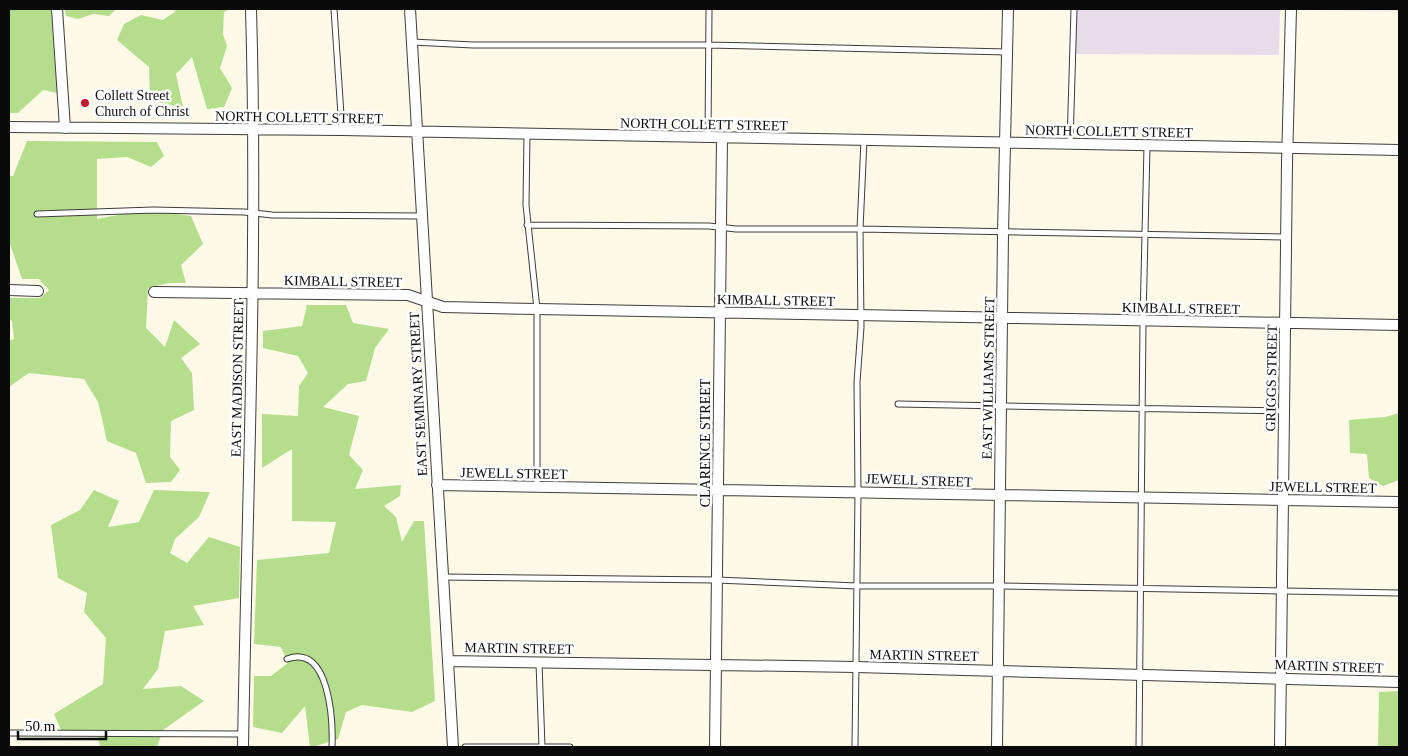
<svg xmlns="http://www.w3.org/2000/svg" width="1408" height="756" font-family="'Times New Roman',serif">
<style>
.industrial{fill:#e8dceb}
.forest{fill:#b5de8c}
.lines{fill:none;stroke-linecap:round;stroke-linejoin:round}
.lane-casing{stroke:#3d3d3d;stroke-width:7}
.street-casing{stroke:#3d3d3d;stroke-width:12}
.lane{stroke:#fff;stroke-width:5}
.street{stroke:#fff;stroke-width:10}
.poi-dot{fill:#c51727;stroke:#fff;stroke-width:2}
.labels{text-anchor:middle;stroke-width:5;stroke-linejoin:round;paint-order:stroke}
.poi-label{font-size:14px;fill:#0a0a0a;stroke:#fff;text-anchor:start}
.street-label{font-size:14px;fill:#0a0a0a;stroke:#fff}
</style>
<rect width="100%" height="100%" fill="#fff9e7"/>
<path class="industrial" d="M 1074,9 L 1280,9 L 1279,55 L 1072,54 Z
M 1299,9 L 1399,9 L 1399,11 L 1299,10 Z"/>
<path class="forest" d="M 9,9 L 51,9 L 57,93 L 43,90 L 18,113 L 9,113 Z
M 65,9 L 116,9 L 109,16 L 93,14 L 78,19 L 66,16 Z
M 171,9 L 229,9 L 224,12 L 223,34 L 227,46 L 220,68 L 232,88 L 224,107 L 207,109 L 192,57 L 176,74 L 183,108 L 150,100 L 149,67 L 117,40 L 124,24 L 141,15 L 163,20 L 176,11 Z
M 27,141 L 157,142 L 164,156 L 151,167 L 127,157 L 97,159 L 97,219 L 144,210 L 191,216 L 203,244 L 181,265 L 186,283 L 169,283 L 148,288 L 146,328 L 165,347 L 174,320 L 200,344 L 181,358 L 192,373 L 194,410 L 171,421 L 170,457 L 180,470 L 171,482 L 146,483 L 136,453 L 107,441 L 98,402 L 84,379 L 29,373 L 9,387 L 9,341 L 14,339 L 12,321 L 9,319 L 9,298 L 40,298 L 49,290 L 39,279 L 22,279 L 9,241 L 9,176 L 13,176 Z
M 307,305 L 346,305 L 353,323 L 389,329 L 375,348 L 366,381 L 348,384 L 323,407 L 359,416 L 349,455 L 363,470 L 355,489 L 401,485 L 400,496 L 384,506 L 396,517 L 402,542 L 414,521 L 424,521 L 435,701 L 412,712 L 362,705 L 346,712 L 338,739 L 313,747 L 310,747 L 305,706 L 282,733 L 253,727 L 254,676 L 271,676 L 288,663 L 281,647 L 254,644 L 257,560 L 329,553 L 336,522 L 292,521 L 292,449 L 262,468 L 262,414 L 298,416 L 299,386 L 308,373 L 298,356 L 263,348 L 263,331 L 302,326 Z
M 1399,413 L 1399,480 L 1383,486 L 1369,478 L 1367,454 L 1350,453 L 1349,420 L 1385,417 Z
M 94,490 L 119,501 L 108,527 L 139,522 L 154,490 L 210,492 L 199,517 L 175,539 L 170,553 L 187,563 L 209,537 L 240,547 L 239,598 L 193,606 L 204,625 L 165,631 L 158,669 L 143,689 L 181,686 L 204,701 L 163,730 L 157,747 L 100,747 L 97,731 L 61,730 L 54,714 L 103,684 L 106,638 L 84,612 L 87,593 L 58,578 L 51,525 L 80,510 Z
M 1399,691 L 1399,747 L 1378,747 L 1379,692 Z"/>
<g class="lines">
<g class="lane-casing">
<path id="lane" d="M 334,9 L 342,130
M 412,42 L 473,45 L 708,45 L 1007,52
M 527,134 L 526,205 L 537,309 L 537,487
M 708,138 L 709,9
M 1070,144 L 1074,9
M 37,214 L 153,210 L 244,212 L 272,215 L 422,216
M 527,225 L 709,226 L 736,229 L 860,229 L 1286,237
M 898,404 L 1284,411
M 442,577 L 717,580 L 857,586 L 999,586 L 1399,593
M 287,659 C 330,643 333,722 332,747
M 539,663 L 542,747
M 9,733 L 243,734
M 465,747 L 570,747
M 855,747 L 858,492 L 857,382 L 861,327 L 860,229 L 864,140
M 1139,747 L 1143,321 L 1147,146"/>
</g>
<g class="street-casing">
<path id="street" d="M 57,9 L 65,128
M 410,9 L 453,747
M 9,127 L 342,130 L 1399,150
M 9,290 L 38,291
M 154,292 L 408,295 L 443,307 L 537,309 L 1399,325
M 437,485 L 1399,502
M 448,661 L 856,667 L 1399,682
M 243,747 C 247,501 258,255 251,9
M 715,747 L 722,138
M 997,747 L 1003,233 L 1008,9
M 1280,747 L 1287,163 L 1291,9"/>
</g>
<use href="#lane" class="lane"/>
<use href="#street" class="street"/>
</g>
<circle class="poi-dot" cx="85" cy="103" r="5"/>
<g class="labels">
<g class="poi-label">
<text x="95" y="100">Collett Street<tspan x="95" dy="16">Church of Christ</tspan></text>
</g>
<g class="street-label">
<text transform="translate(299 117) rotate(1)" y="5">NORTH COLLETT STREET</text>
<text transform="translate(704 124) rotate(1)" y="5">NORTH COLLETT STREET</text>
<text transform="translate(1109 131) rotate(1)" y="5">NORTH COLLETT STREET</text>
<text transform="translate(343 281) rotate(1)" y="5">KIMBALL STREET</text>
<text transform="translate(776 300) rotate(1)" y="5">KIMBALL STREET</text>
<text transform="translate(1181 308) rotate(1)" y="5">KIMBALL STREET</text>
<text transform="translate(237 378) rotate(-89)" y="5">EAST MADISON STREET</text>
<text transform="translate(988 378) rotate(-89)" y="5">EAST WILLIAMS STREET</text>
<text transform="translate(1271 378) rotate(-89)" y="5">GRIGGS STREET</text>
<text transform="translate(418 394) rotate(-93)" y="5">EAST SEMINARY STREET</text>
<text transform="translate(705 443) rotate(-90)" y="5">CLARENCE STREET</text>
<text transform="translate(514 473) rotate(1)" y="5">JEWELL STREET</text>
<text transform="translate(919 480) rotate(2)" y="5">JEWELL STREET</text>
<text transform="translate(1323 487) rotate(1)" y="5">JEWELL STREET</text>
<text transform="translate(519 648) rotate(1)" y="5">MARTIN STREET</text>
<text transform="translate(924 655) rotate(1)" y="5">MARTIN STREET</text>
<text transform="translate(1329 666) rotate(2)" y="5">MARTIN STREET</text>
</g>
</g>
<rect width="1408" height="756" fill="none" stroke="#0a0a0a" stroke-width="20"/>
<path d="M18 731v8h88v-8" fill="none" stroke="#0a0a0a" stroke-width="2.5"/>
<text x="25" y="731" font-size="15" fill="#0a0a0a" stroke="#ffffff" stroke-width="4" paint-order="stroke">50 m</text>
</svg>
